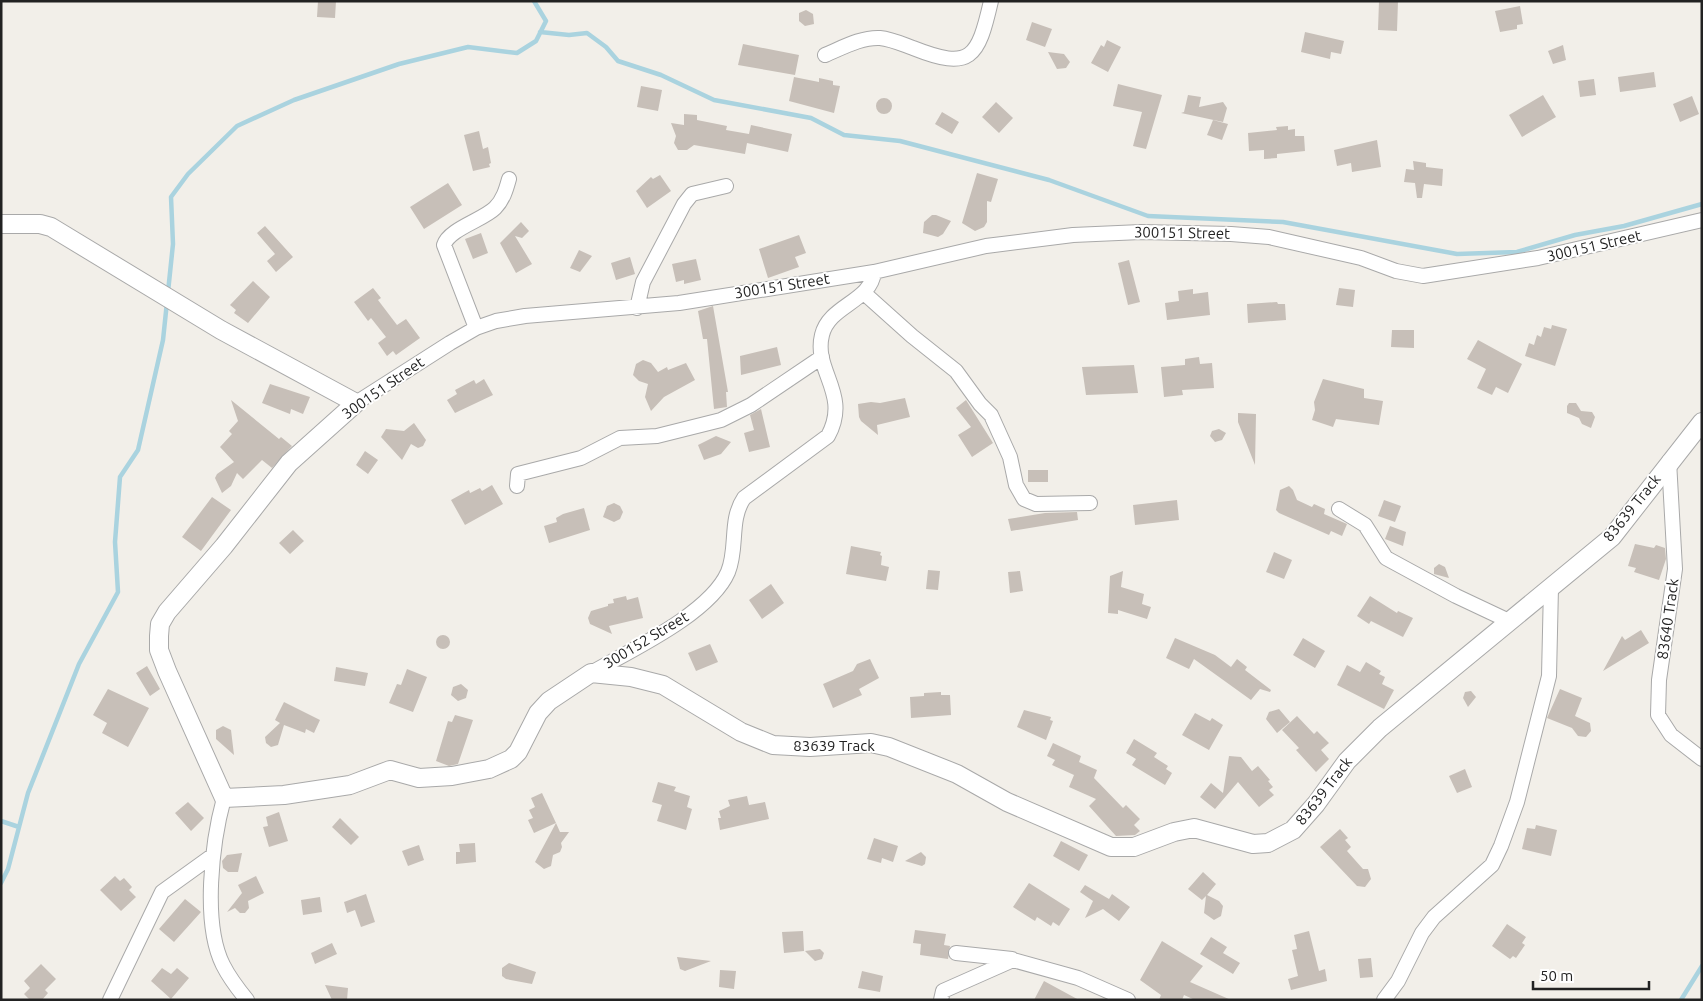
<svg xmlns="http://www.w3.org/2000/svg" width="1703" height="1001" font-family="Ubuntu,sans-serif">
<style>
.lines{fill:none;stroke-linecap:round;stroke-linejoin:round}
.stream{stroke:#aad3df;stroke-width:4.5}
.building{fill:#c7bfb8}
.minor-casing{stroke:#a9a9a9;stroke-width:16}
.tertiary-casing{stroke:#a9a9a9;stroke-width:20}
.minor{stroke:#fff;stroke-width:14}
.tertiary{stroke:#fff;stroke-width:18}
.labels{text-anchor:middle;stroke-width:4;stroke-linejoin:round;paint-order:stroke}
.street-label{font-size:15px;fill:#222;stroke:#fff}
</style>
<rect width="100%" height="100%" fill="#f2efe9"/>
<g class="lines">
<path class="stream" d="M 540,32 L 569,35 L 587,33 L 606,47 L 618,61 L 661,75 L 714,100 L 811,118 L 844,135 L 900,141 L 1049,180 L 1148,216 L 1283,222 L 1457,254 L 1517,252 L 1575,235 L 1624,226 L 1702,204
M 168,292 L 173,244 L 171,197 L 188,174 L 237,126 L 294,100 L 399,64 L 468,47 L 517,53 L 536,41 L 546,21 L 534,1
M 1,821 L 19,827
M 1,883 L 8,869 L 28,793 L 79,664 L 118,592 L 115,542 L 120,477 L 138,450 L 163,340 L 167,302
M 1681,1000 L 1702,966"/>
</g>
<path class="building" d="M 318,1 L 336,1 L 335,18 L 317,17 Z
M 1379,1 L 1398,1 L 1397,31 L 1378,30 Z
M 1520,6 L 1523,24 L 1517,25 L 1517,29 L 1500,32 L 1495,11 Z
M 806,10 L 813,14 L 814,24 L 805,26 L 799,21 L 799,13 Z
M 1032,22 L 1052,29 L 1045,47 L 1026,40 Z
M 1305,32 L 1344,41 L 1341,54 L 1331,52 L 1330,59 L 1301,52 Z
M 1107,40 L 1121,47 L 1108,72 L 1091,63 L 1101,45 L 1104,47 Z
M 743,44 L 799,55 L 795,75 L 738,65 Z
M 1563,45 L 1566,60 L 1553,64 L 1548,51 Z
M 1048,52 L 1064,54 L 1070,62 L 1066,68 L 1057,69 Z
M 1654,72 L 1656,87 L 1620,92 L 1618,77 Z
M 794,77 L 819,82 L 819,78 L 833,81 L 833,85 L 840,86 L 834,113 L 789,101 Z
M 1594,79 L 1596,95 L 1580,97 L 1578,81 Z
M 1118,84 L 1162,95 L 1146,149 L 1133,146 L 1142,112 L 1113,106 Z
M 641,86 L 662,90 L 658,111 L 637,107 Z
M 1188,95 L 1201,97 L 1199,107 L 1223,102 L 1227,108 L 1223,122 L 1181,113 L 1184,112 Z
M 1543,95 L 1556,117 L 1522,137 L 1509,115 Z
M 1692,96 L 1699,114 L 1680,122 L 1673,104 Z
M876 106a8 8 0 1 1 16 0a8 8 0 1 1-16 0Z
M 996,102 L 1013,118 L 999,133 L 982,117 Z
M 942,112 L 959,122 L 952,134 L 935,124 Z
M 684,114 L 697,115 L 697,120 L 727,126 L 726,130 L 749,134 L 751,125 L 792,134 L 788,152 L 747,143 L 745,154 L 694,145 L 687,150 L 678,150 L 674,143 L 676,136 L 671,123 L 684,125 Z
M 1213,120 L 1228,124 L 1222,140 L 1207,135 Z
M 1288,126 L 1288,130 L 1295,129 L 1295,136 L 1304,136 L 1305,151 L 1277,154 L 1277,158 L 1264,159 L 1264,150 L 1249,151 L 1248,133 L 1277,130 L 1276,127 Z
M 479,131 L 483,149 L 488,147 L 491,163 L 489,164 L 490,167 L 473,171 L 464,135 Z
M 1377,140 L 1381,167 L 1352,172 L 1351,163 L 1337,166 L 1334,150 Z
M 1413,161 L 1426,163 L 1426,167 L 1443,169 L 1442,186 L 1424,184 L 1422,198 L 1417,198 L 1415,183 L 1404,182 L 1406,169 L 1414,170 Z
M 977,173 L 998,179 L 991,202 L 987,201 L 987,222 L 984,227 L 975,231 L 962,223 Z
M 660,175 L 671,191 L 647,208 L 636,191 L 651,177 L 653,179 Z
M 448,183 L 462,205 L 424,229 L 410,207 Z
M 932,215 L 936,215 L 951,221 L 943,234 L 938,237 L 923,233 L 924,222 Z
M 521,222 L 529,231 L 522,238 L 515,236 L 532,264 L 516,273 L 500,243 Z
M 265,226 L 293,257 L 276,272 L 267,261 L 275,254 L 257,233 Z
M 481,233 L 488,253 L 473,259 L 465,239 Z
M 799,235 L 806,253 L 795,257 L 799,267 L 768,278 L 759,249 Z
M 579,250 L 592,256 L 580,272 L 570,268 Z
M 630,257 L 635,274 L 616,280 L 611,263 Z
M 696,259 L 701,280 L 684,284 L 684,280 L 676,282 L 672,264 Z
M 1129,260 L 1140,302 L 1128,305 L 1118,263 Z
M 253,281 L 270,297 L 248,323 L 234,313 L 236,310 L 230,305 Z
M 373,288 L 381,298 L 378,300 L 397,325 L 406,319 L 420,338 L 396,355 L 393,351 L 387,356 L 378,343 L 386,337 L 371,318 L 368,321 L 354,302 Z
M 1339,288 L 1355,290 L 1353,307 L 1336,305 Z
M 1193,289 L 1193,294 L 1208,292 L 1210,315 L 1167,320 L 1165,303 L 1179,301 L 1178,291 Z
M 1277,302 L 1278,304 L 1285,304 L 1286,320 L 1248,323 L 1247,304 Z
M 713,306 L 728,392 L 726,392 L 727,407 L 714,409 L 707,339 L 703,339 L 698,311 Z
M 1552,325 L 1567,329 L 1555,366 L 1525,356 L 1529,343 L 1534,345 L 1537,335 L 1541,337 L 1544,327 L 1551,329 Z
M 1392,330 L 1414,330 L 1414,348 L 1391,347 Z
M 1478,340 L 1522,364 L 1508,393 L 1496,387 L 1492,395 L 1477,388 L 1486,369 L 1467,359 Z
M 777,347 L 781,365 L 741,375 L 740,356 Z
M 1199,357 L 1200,364 L 1212,363 L 1214,388 L 1182,390 L 1183,395 L 1164,397 L 1161,367 L 1185,365 L 1185,359 Z
M 643,360 L 651,363 L 658,372 L 667,367 L 668,370 L 686,363 L 695,380 L 664,397 L 651,411 L 645,397 L 648,384 L 639,381 L 633,375 L 636,364 Z
M 1134,365 L 1138,393 L 1086,395 L 1082,367 Z
M 484,379 L 493,395 L 455,413 L 447,400 L 457,394 L 455,390 L 474,380 L 476,384 Z
M 1323,379 L 1364,389 L 1364,398 L 1383,401 L 1379,425 L 1336,419 L 1333,427 L 1312,420 L 1315,410 L 1314,402 Z
M 270,384 L 310,397 L 303,414 L 291,409 L 290,414 L 262,403 Z
M 905,398 L 910,417 L 877,425 L 878,435 L 861,421 L 859,417 L 858,404 L 871,402 L 880,403 Z
M 231,400 L 279,439 L 281,437 L 292,446 L 272,468 L 262,460 L 243,479 L 237,473 L 231,486 L 222,493 L 215,478 L 217,474 L 234,462 L 220,447 L 232,434 L 229,431 L 238,421 Z
M 966,400 L 993,443 L 972,457 L 958,435 L 971,427 L 956,408 Z
M 1569,403 L 1576,403 L 1581,411 L 1592,412 L 1595,417 L 1591,428 L 1582,424 L 1579,418 L 1567,413 L 1567,406 Z
M 761,409 L 770,447 L 749,452 L 744,433 L 754,430 L 750,415 Z
M 1238,413 L 1256,414 L 1255,465 L 1238,422 Z
M 414,423 L 426,440 L 423,446 L 418,448 L 411,444 L 402,460 L 381,437 L 386,429 L 404,431 Z
M 1219,429 L 1226,433 L 1222,440 L 1215,442 L 1210,436 L 1212,431 Z
M 716,436 L 731,442 L 721,454 L 704,460 L 698,445 Z
M 365,451 L 378,460 L 368,474 L 356,465 Z
M 1028,470 L 1048,470 L 1048,482 L 1028,482 Z
M 492,485 L 503,504 L 465,525 L 451,500 L 469,490 L 470,493 L 480,488 L 482,491 Z
M 1289,486 L 1293,490 L 1297,500 L 1312,507 L 1314,504 L 1325,509 L 1324,514 L 1347,524 L 1342,536 L 1331,531 L 1329,535 L 1279,513 L 1276,510 L 1280,490 Z
M 212,497 L 231,510 L 201,551 L 182,537 Z
M 1177,500 L 1179,520 L 1135,525 L 1133,505 Z
M 1384,500 L 1401,506 L 1395,522 L 1378,516 Z
M 614,503 L 620,506 L 623,512 L 620,519 L 614,522 L 603,517 L 607,506 Z
M 584,508 L 590,530 L 549,543 L 544,526 L 557,522 L 556,518 L 563,514 Z
M 1077,512 L 1078,520 L 1011,531 L 1008,519 L 1045,513 Z
M 1390,526 L 1406,532 L 1403,546 L 1385,539 Z
M 293,530 L 304,541 L 290,554 L 279,543 Z
M 1635,544 L 1654,548 L 1656,545 L 1665,548 L 1666,559 L 1659,580 L 1634,572 L 1636,568 L 1628,566 Z
M 851,546 L 881,552 L 880,555 L 882,556 L 881,565 L 889,567 L 886,581 L 846,574 Z
M 1274,552 L 1292,560 L 1284,579 L 1266,572 Z
M 1439,564 L 1445,567 L 1449,578 L 1434,574 L 1434,568 Z
M 928,570 L 940,571 L 938,590 L 926,589 Z
M 1020,571 L 1023,591 L 1010,593 L 1008,572 Z
M 1123,571 L 1121,587 L 1144,594 L 1142,604 L 1151,607 L 1147,619 L 1118,610 L 1118,614 L 1108,613 L 1110,576 Z
M 771,584 L 784,603 L 762,619 L 749,600 Z
M 626,596 L 627,600 L 638,597 L 643,618 L 609,626 L 612,634 L 590,624 L 588,618 L 591,611 L 608,606 L 608,604 L 614,603 L 613,599 Z
M 1370,596 L 1397,613 L 1398,611 L 1413,618 L 1403,637 L 1371,621 L 1369,624 L 1357,616 Z
M 1641,630 L 1649,643 L 1603,671 L 1622,636 L 1625,640 Z
M436 642a7 7 0 1 1 14 0a7 7 0 1 1-14 0Z
M 1175,638 L 1215,655 L 1231,667 L 1237,659 L 1247,667 L 1245,670 L 1271,690 L 1270,692 L 1260,689 L 1251,700 L 1194,659 L 1189,669 L 1166,658 Z
M 1303,638 L 1325,651 L 1315,668 L 1293,655 Z
M 710,644 L 718,662 L 696,671 L 688,653 Z
M 870,659 L 879,678 L 859,689 L 862,695 L 833,708 L 823,684 L 853,671 L 857,664 Z
M 1366,662 L 1381,671 L 1379,674 L 1385,677 L 1382,684 L 1394,690 L 1384,709 L 1337,685 L 1347,665 L 1360,672 Z
M 147,666 L 160,689 L 150,696 L 136,673 Z
M 336,667 L 368,673 L 365,686 L 334,681 Z
M 407,669 L 427,677 L 413,712 L 389,703 L 397,684 L 401,685 Z
M 461,684 L 468,690 L 466,698 L 458,701 L 451,695 L 453,687 Z
M 108,689 L 149,708 L 128,747 L 102,733 L 107,723 L 93,715 Z
M 1560,689 L 1582,698 L 1575,716 L 1590,723 L 1591,731 L 1586,737 L 1578,736 L 1572,728 L 1547,718 Z
M 1471,691 L 1476,697 L 1468,707 L 1463,698 L 1465,692 Z
M 941,692 L 941,695 L 950,695 L 951,715 L 911,718 L 910,697 L 924,696 L 924,693 Z
M 284,702 L 320,720 L 314,733 L 306,729 L 305,733 L 284,725 L 278,745 L 271,747 L 266,743 L 265,737 L 280,723 L 275,720 Z
M 1279,709 L 1290,722 L 1277,733 L 1266,719 L 1269,712 Z
M 1024,710 L 1051,717 L 1050,720 L 1053,721 L 1046,740 L 1017,727 Z
M 1195,713 L 1210,721 L 1212,718 L 1223,725 L 1209,750 L 1182,735 Z
M 455,715 L 473,720 L 458,764 L 449,766 L 436,761 L 448,721 L 452,722 Z
M 1297,716 L 1314,734 L 1317,731 L 1329,743 L 1321,750 L 1329,759 L 1316,772 L 1296,750 L 1299,748 L 1282,730 Z
M 223,726 L 231,730 L 234,755 L 216,739 L 216,730 Z
M 1134,739 L 1157,753 L 1154,757 L 1168,766 L 1166,769 L 1172,773 L 1165,785 L 1132,765 L 1136,759 L 1126,753 Z
M 1053,743 L 1081,756 L 1079,762 L 1097,770 L 1094,778 L 1123,808 L 1126,805 L 1140,819 L 1134,825 L 1140,831 L 1135,835 L 1116,836 L 1089,806 L 1096,799 L 1069,787 L 1074,775 L 1052,765 L 1055,760 L 1047,756 Z
M 1229,756 L 1241,757 L 1252,771 L 1258,766 L 1270,780 L 1268,781 L 1273,787 L 1269,790 L 1274,795 L 1259,807 L 1238,782 L 1215,809 L 1200,797 L 1211,783 L 1223,793 Z
M 1465,769 L 1472,787 L 1457,793 L 1449,776 Z
M 658,782 L 676,787 L 674,791 L 690,796 L 687,807 L 692,809 L 686,830 L 657,821 L 662,805 L 652,802 Z
M 542,793 L 556,823 L 534,833 L 528,820 L 533,818 L 529,810 L 535,807 L 531,798 Z
M 747,796 L 749,805 L 765,802 L 769,819 L 720,830 L 718,818 L 721,818 L 719,811 L 730,806 L 728,800 Z
M 188,802 L 204,818 L 191,831 L 175,813 Z
M 279,812 L 288,841 L 269,847 L 263,827 L 268,826 L 266,817 Z
M 340,818 L 359,837 L 351,845 L 332,827 Z
M 556,823 L 560,832 L 569,832 L 561,843 L 562,847 L 560,852 L 553,855 L 551,866 L 544,869 L 535,862 Z
M 1536,825 L 1557,830 L 1551,856 L 1522,849 L 1527,828 L 1535,829 Z
M 1340,829 L 1348,838 L 1345,840 L 1351,847 L 1347,851 L 1363,869 L 1368,869 L 1371,879 L 1365,887 L 1357,886 L 1320,847 Z
M 874,838 L 898,846 L 893,862 L 882,858 L 881,863 L 867,859 Z
M 1061,841 L 1088,855 L 1079,871 L 1053,856 Z
M 475,843 L 476,862 L 456,864 L 456,852 L 460,852 L 459,844 Z
M 419,845 L 424,860 L 408,866 L 402,851 Z
M 921,852 L 926,857 L 925,864 L 922,866 L 905,861 Z
M 242,853 L 238,872 L 228,872 L 223,868 L 222,861 L 227,855 Z
M 1203,872 L 1216,884 L 1207,895 L 1219,901 L 1223,906 L 1221,916 L 1214,920 L 1204,913 L 1206,896 L 1202,900 L 1188,889 Z
M 115,876 L 120,881 L 124,878 L 132,887 L 129,890 L 136,897 L 121,911 L 100,890 Z
M 256,876 L 264,893 L 248,901 L 249,908 L 245,913 L 240,913 L 235,908 L 227,912 L 242,893 L 238,885 Z
M 1029,883 L 1070,909 L 1059,926 L 1053,922 L 1051,926 L 1037,917 L 1035,921 L 1013,907 Z
M 1085,885 L 1109,899 L 1112,894 L 1130,907 L 1119,921 L 1103,909 L 1085,918 L 1093,901 L 1080,892 Z
M 366,894 L 375,922 L 361,927 L 355,910 L 347,913 L 344,902 Z
M 320,897 L 322,912 L 303,915 L 301,900 Z
M 185,899 L 201,912 L 174,942 L 159,929 Z
M 1507,924 L 1526,937 L 1522,943 L 1525,945 L 1516,958 L 1513,956 L 1510,959 L 1492,946 Z
M 915,930 L 946,934 L 944,945 L 950,946 L 948,959 L 920,955 L 921,944 L 913,943 Z
M 803,931 L 804,951 L 784,953 L 782,932 Z
M 1309,931 L 1319,971 L 1325,969 L 1327,981 L 1291,990 L 1288,979 L 1298,976 L 1292,950 L 1297,949 L 1294,935 Z
M 1211,937 L 1227,947 L 1223,953 L 1240,963 L 1233,974 L 1200,954 Z
M 1162,941 L 1203,966 L 1190,982 L 1231,1000 L 1195,1000 L 1184,995 L 1182,1000 L 1159,1000 L 1161,995 L 1140,980 Z
M 332,943 L 337,954 L 315,964 L 311,953 Z
M 820,949 L 824,953 L 822,959 L 815,961 L 805,951 Z
M 677,957 L 711,961 L 685,971 L 680,969 Z
M 1371,958 L 1373,977 L 1360,978 L 1358,959 Z
M 509,963 L 536,972 L 532,984 L 506,979 L 502,976 L 502,968 Z
M 41,964 L 56,979 L 45,990 L 48,993 L 42,1000 L 30,1000 L 24,994 L 30,988 L 24,981 Z
M 162,968 L 171,974 L 177,968 L 189,978 L 171,999 L 151,981 Z
M 720,970 L 736,971 L 734,989 L 719,987 Z
M 862,971 L 883,976 L 880,992 L 858,988 Z
M 1044,981 L 1079,1000 L 1034,1000 Z
M 325,985 L 348,988 L 347,1000 L 332,1000 Z"/>
<g class="lines">
<g class="minor-casing">
<path id="minor" d="M 825,55 C 842,48 861,37 880,38 C 891,39 902,44 913,48 C 971,71 978,58 991,1
M 864,293 L 912,336 L 956,371 L 980,404 L 991,415 L 1010,457 L 1016,485 L 1024,499 L 1036,504 L 1090,503
M 637,308 L 643,282 L 684,204 L 692,194 L 726,186
M 476,328 L 444,245 C 449,229 483,220 495,208 C 503,200 506,190 509,179
M 356,403 L 450,343 L 476,328 L 496,321 L 525,316 L 679,303 L 874,272 L 986,246 L 1073,235 L 1141,232 L 1231,234 L 1269,237 L 1361,258 L 1396,271 L 1423,276 L 1538,258 L 1702,220
M 1669,461 L 1675,569 L 1659,680 L 1658,715 L 1671,735 L 1702,759
M 517,486 L 518,474 L 581,458 L 620,438 L 657,436 L 721,420 L 751,405 L 822,357
M 1339,509 L 1365,525 L 1386,558 L 1456,596 L 1509,621
M 591,673 C 629,651 710,614 728,572 C 738,548 729,520 744,498 L 828,436 C 851,394 813,371 822,335 C 829,305 871,302 874,272
M 224,798 C 212,842 202,923 223,965 C 229,977 238,989 247,1000
M 956,953 L 1012,959
M 110,1000 L 162,892 L 212,856
M 941,1000 L 943,991 L 1013,960 L 1078,978 L 1128,1000
M 1384,1000 L 1398,981 L 1422,933 L 1434,917 L 1492,865 L 1501,846 L 1517,802 L 1549,676 L 1551,587"/>
</g>
<g class="tertiary-casing">
<path id="tertiary" d="M 1,224 L 40,224 L 51,227 L 221,330 L 356,403 L 289,463 L 224,546 L 167,612 L 160,624 L 159,636 L 159,650 L 167,671 L 224,798 L 284,795 L 350,785 L 390,770 L 419,778 L 452,776 L 489,769 L 511,759 L 518,752 L 538,713 L 549,701 L 591,673 L 631,677 L 663,685 L 741,732 L 773,745 L 810,747 L 871,743 L 889,747 L 957,774 L 1007,802 L 1111,847 L 1134,847 L 1174,832 L 1194,828 L 1253,844 L 1268,843 L 1293,830 L 1316,804 L 1347,761 L 1380,728 L 1612,537 L 1702,422"/>
</g>
<use href="#minor" class="minor"/>
<use href="#tertiary" class="tertiary"/>
</g>
<g class="labels">
<g class="street-label">
<text transform="translate(1182 233) rotate(1)" y="5">300151 Street</text>
<text transform="translate(1594 246) rotate(-13)" y="5">300151 Street</text>
<text transform="translate(782 286) rotate(-9)" y="5">300151 Street</text>
<text transform="translate(383 388) rotate(-35)" y="5">300151 Street</text>
<text transform="translate(1632 508) rotate(-51)" y="5">83639 Track</text>
<text transform="translate(1668 619) rotate(-82)" y="5">83640 Track</text>
<text transform="translate(646 640) rotate(-31)" y="5">300152 Street</text>
<text x="834" y="751">83639 Track</text>
<text transform="translate(1324 791) rotate(-52)" y="5">83639 Track</text>
</g>
</g>
<rect width="1703" height="1001" fill="none" stroke="#222222" stroke-width="5"/>
<path d="M1533 981v8h116v-8" fill="none" stroke="#222222" stroke-width="2.5"/>
<text x="1540" y="981" font-size="15" fill="#222222" stroke="#ffffff" stroke-width="4" paint-order="stroke">50 m</text>
</svg>
